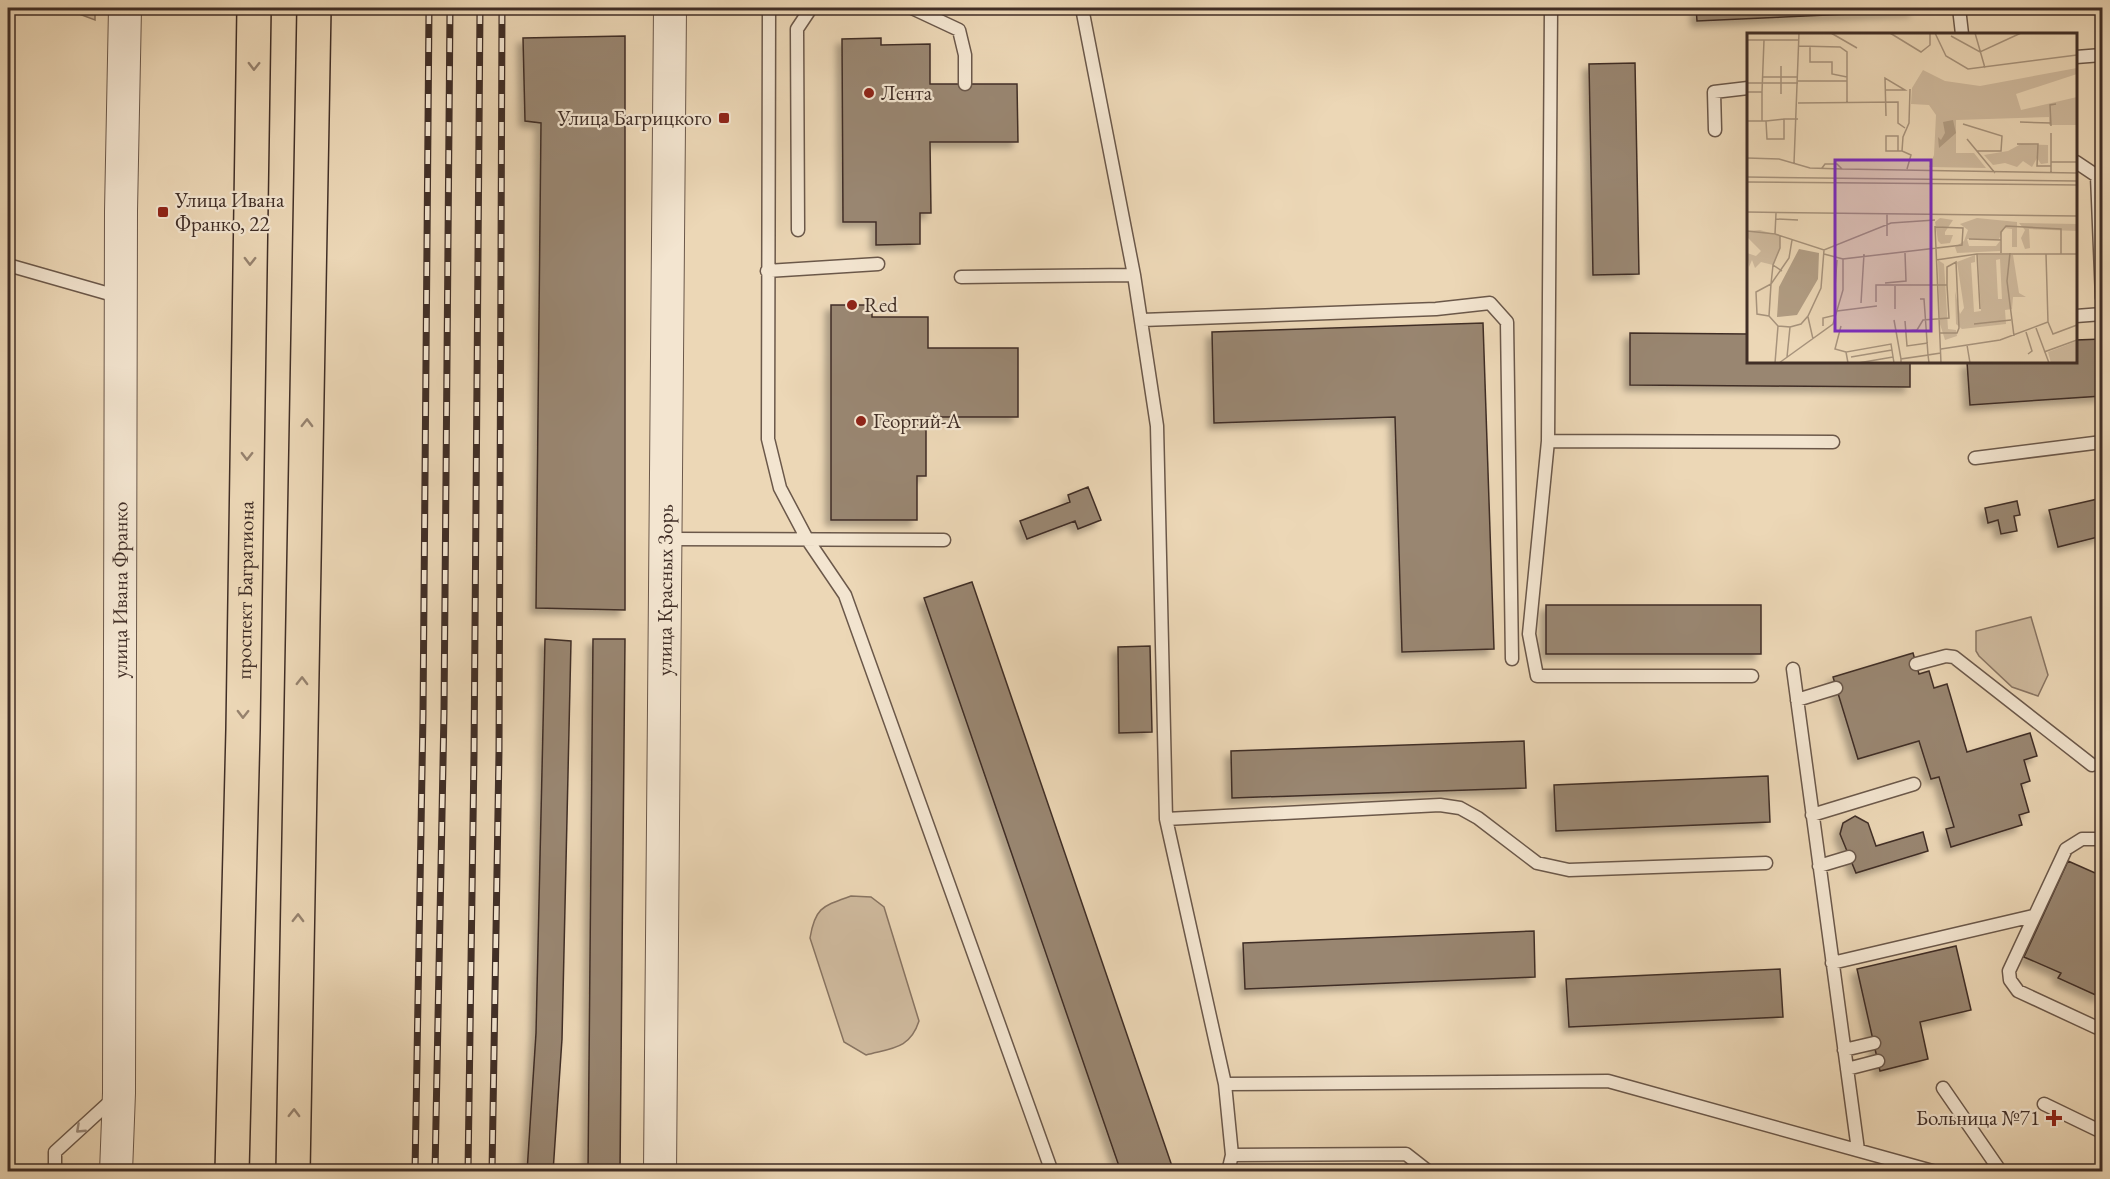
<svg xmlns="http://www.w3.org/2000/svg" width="2110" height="1179" font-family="'EB Garamond',serif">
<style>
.green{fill:#cfba9e;stroke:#887462;stroke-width:1.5}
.building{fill:#998671;stroke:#402e26;stroke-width:1.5;filter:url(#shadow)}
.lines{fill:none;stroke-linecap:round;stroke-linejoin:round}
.service-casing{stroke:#6b584a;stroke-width:15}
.tertiary-casing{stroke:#6b584a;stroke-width:34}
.primary-casing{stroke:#402e26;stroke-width:36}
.service{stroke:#f3e5d0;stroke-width:12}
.tertiary{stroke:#f3e5d0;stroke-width:32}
.primary{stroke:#ecd7b6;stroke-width:33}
.rail-casing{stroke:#402e26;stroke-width:7}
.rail{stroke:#f3e5d0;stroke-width:4.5;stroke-dasharray:14;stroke-linecap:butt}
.oneway{stroke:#96826e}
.oneway2{stroke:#9a8a7b}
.poi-dot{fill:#8f2418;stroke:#f3e5d0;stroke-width:2}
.labels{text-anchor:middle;stroke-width:4.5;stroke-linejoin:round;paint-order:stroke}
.poi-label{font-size:21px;fill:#402e26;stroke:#f3e5d0;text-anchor:start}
.street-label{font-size:21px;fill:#402e26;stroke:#f3e5d0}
.inset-road{fill:none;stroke:#a7937c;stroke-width:1.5}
.view{fill:#7b2cbf;fill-opacity:0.15;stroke:#7b2cbf;stroke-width:3}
.inset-edge{fill:none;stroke:#402e26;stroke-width:3}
</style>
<defs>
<filter id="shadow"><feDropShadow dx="-5.5" dy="5.5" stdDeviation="3" flood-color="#0004"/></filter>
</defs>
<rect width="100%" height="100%" fill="#ecd7b6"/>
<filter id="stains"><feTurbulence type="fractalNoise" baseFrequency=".00333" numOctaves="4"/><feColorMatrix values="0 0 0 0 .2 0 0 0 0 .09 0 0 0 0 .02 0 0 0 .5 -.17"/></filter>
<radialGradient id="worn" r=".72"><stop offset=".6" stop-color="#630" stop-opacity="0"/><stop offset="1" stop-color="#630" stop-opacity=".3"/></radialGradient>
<path class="green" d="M 63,8 L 95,8 L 95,20 Z
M 2031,617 L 2048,675 L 2038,696 L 2012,687 L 1979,656 L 1976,651 L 1976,631 Z
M 851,896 L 871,897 L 884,907 L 919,1021 C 910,1049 892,1048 866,1055 L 844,1042 L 810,938 C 815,907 823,906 851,896 Z"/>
<path class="building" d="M 1696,8 L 1915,8 L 1915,11 L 1697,21 Z
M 625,36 L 625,610 L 536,608 L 541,123 L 525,121 L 523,38 Z
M 881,38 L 881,45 L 930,44 L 930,84 L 1017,84 L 1018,142 L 930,142 L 931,213 L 920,213 L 920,244 L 876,245 L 876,222 L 843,222 L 842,39 Z
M 1635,63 L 1639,274 L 1593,275 L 1589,64 Z
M 831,305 L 872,305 L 872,317 L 928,317 L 928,348 L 1018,348 L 1018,417 L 926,417 L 926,476 L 917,476 L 917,520 L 831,520 Z
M 1483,323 L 1494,649 L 1402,652 L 1395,417 L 1214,423 L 1212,332 Z
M 1630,333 L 1748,334 L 1748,362 L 1910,362 L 1910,387 L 1630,385 Z
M 2102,339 L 2102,396 L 1970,405 L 1967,362 L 2076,362 L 2076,340 Z
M 1088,487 L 1101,520 L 1078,529 L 1075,521 L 1027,539 L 1020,521 L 1070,502 L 1068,495 Z
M 2102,498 L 2102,536 L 2058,547 L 2049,510 Z
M 2017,501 L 2020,515 L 2014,516 L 2017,531 L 2001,534 L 1998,520 L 1988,523 L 1985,508 Z
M 972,582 L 1174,1172 L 1121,1172 L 1111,1143 L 924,598 Z
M 1546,605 L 1761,605 L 1761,654 L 1546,654 Z
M 545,639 L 571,641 L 562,1039 L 553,1172 L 527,1172 L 536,1033 Z
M 593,639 L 625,639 L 620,1172 L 588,1172 Z
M 1150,646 L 1152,732 L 1119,733 L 1118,647 Z
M 1913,653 L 1919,674 L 1929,671 L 1934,688 L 1947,684 L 1967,752 L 2030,733 L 2037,756 L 2024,760 L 2030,781 L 2021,784 L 2029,812 L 2019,815 L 2022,825 L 1951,847 L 1946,829 L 1954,827 L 1939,777 L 1931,779 L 1919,741 L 1858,759 L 1833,677 Z
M 1524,741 L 1526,788 L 1232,798 L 1231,751 Z
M 1768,776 L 1770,822 L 1556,831 L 1554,785 Z
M 1855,816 L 1868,823 L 1876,846 L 1923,832 L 1928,851 L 1856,873 L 1840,834 L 1843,823 Z
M 2068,861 L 2102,876 L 2102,992 L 2100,997 L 2058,978 L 2061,973 L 2024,957 Z
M 1534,931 L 1535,977 L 1245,989 L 1243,943 Z
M 1956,946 L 1971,1010 L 1920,1022 L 1928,1059 L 1880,1071 L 1857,969 Z
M 1780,969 L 1783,1017 L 1569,1027 L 1566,979 Z"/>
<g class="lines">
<g class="service-casing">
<path id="service" d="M 769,8 L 768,439 L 780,488 L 807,539 L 845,595 L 1052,1172
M 912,8 L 959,30 L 965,55 L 965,84
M 1082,8 L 1134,275 L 1157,426 L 1166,819 L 1225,1084 L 1608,1081 L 1936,1172
M 1551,8 L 1548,441 L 1529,634 L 1537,676 L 1752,676
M 1959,8 L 1962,34
M 2076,57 L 2102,55
M 1715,130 L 1714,92 L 1748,88
M 2076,162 L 2097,176 L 2102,298
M 798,230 L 797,29 L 811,8
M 8,265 L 120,297
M 767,271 L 878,264
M 961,277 L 1134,275
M 2076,316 L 2102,314
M 1142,320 L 1436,309 L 1490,303 L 1507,322 L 1512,659
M 1548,441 L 1833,442
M 1975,458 L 2102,442
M 666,539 L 944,540
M 1916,664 L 1946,656 L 1954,657 L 2092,765
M 1793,669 L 1858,1150
M 1797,700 L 1836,688
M 1812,815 L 1914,784
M 1166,819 L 1440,805 L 1460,808 L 1478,818 L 1537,863 L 1569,870 L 1766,863
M 2102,839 L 2082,839 L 2066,849 L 2009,971 L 2010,980 L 2018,991 L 2102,1030
M 1819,866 L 1849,857
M 1832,963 L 2033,916
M 1844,1050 L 1874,1043
M 1847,1069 L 1878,1061
M 1225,1084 L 1232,1155 L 1228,1172
M 1943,1088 L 2001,1172
M 2044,1104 L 2102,1132
M 1232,1155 L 1406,1154 L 1429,1172
M 55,1172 L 55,1152 L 114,1098"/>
</g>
<g class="tertiary-casing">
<g id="tertiary">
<path id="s1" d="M 116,1172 L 119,1093 L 121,211 L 125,8"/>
<path id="s2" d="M 660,1172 L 670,8"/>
</g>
</g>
<g class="primary-casing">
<g id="primary">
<path id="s3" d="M 232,1172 L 243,730 L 254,8"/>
<path d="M 293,1172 L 314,8"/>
</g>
</g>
<use href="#service" class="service"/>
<use href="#tertiary" class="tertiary"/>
<use href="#primary" class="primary"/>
<g class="rail-casing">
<path id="rail" d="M 415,1172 L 423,714 L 429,8
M 435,1172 L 444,712 L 450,8
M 468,1172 L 474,754 L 480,8
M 492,1172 L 499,751 L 502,8"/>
</g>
<use href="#rail" class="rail"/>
</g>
<defs><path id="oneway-chevron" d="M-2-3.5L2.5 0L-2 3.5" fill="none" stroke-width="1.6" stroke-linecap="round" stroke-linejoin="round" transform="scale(1.5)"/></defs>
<g class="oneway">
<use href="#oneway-chevron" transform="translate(254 66) rotate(91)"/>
<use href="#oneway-chevron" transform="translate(250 261) rotate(91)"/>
<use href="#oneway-chevron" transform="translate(307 423) rotate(-89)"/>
<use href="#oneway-chevron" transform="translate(247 456) rotate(91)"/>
<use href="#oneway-chevron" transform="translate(302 681) rotate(-89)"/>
<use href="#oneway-chevron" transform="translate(243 714) rotate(91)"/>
<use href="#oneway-chevron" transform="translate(298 918) rotate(-89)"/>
<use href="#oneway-chevron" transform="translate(294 1113) rotate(-89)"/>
</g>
<use class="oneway2" href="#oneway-chevron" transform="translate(80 1129) rotate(137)"/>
<g class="poi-dot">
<circle cx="869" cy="93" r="6"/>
<rect x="718" y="112" width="12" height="12" rx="3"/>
<rect x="157" y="206" width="12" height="12" rx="3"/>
<circle cx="852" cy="305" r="6"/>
<circle cx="861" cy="421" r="6"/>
<path d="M2051 1109h6v6h6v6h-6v6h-6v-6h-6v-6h6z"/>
</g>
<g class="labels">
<g class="poi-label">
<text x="881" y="100">Лента</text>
<text x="712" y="125" text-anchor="end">Улица Багрицкого</text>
<text x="175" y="207">Улица Ивана<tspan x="175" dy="24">Франко, 22</tspan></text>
<text x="864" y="312">Red</text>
<text x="873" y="428">Георгий-А</text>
<text x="2040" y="1125" text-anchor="end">Больница №71</text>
</g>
<g class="street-label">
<text dy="7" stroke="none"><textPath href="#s2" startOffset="582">улица Красных Зорь</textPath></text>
<text dy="7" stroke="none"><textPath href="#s1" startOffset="582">улица Ивана Франко</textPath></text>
<text dy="7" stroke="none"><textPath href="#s3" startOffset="582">проспект Багратиона</textPath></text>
</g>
</g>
<g transform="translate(1747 33)">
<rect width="330" height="330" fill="#ecd7b6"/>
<path d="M 330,35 L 330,41 L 269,61 L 274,77 L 330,64 L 330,92 L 302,92 L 302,84 L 209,87 L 209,120 L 227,120 L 239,135 L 182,134 L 187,122 L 189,82 L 182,72 L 164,71 L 165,55 L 176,37 L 198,48 L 233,53 ZM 274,111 L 301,112 L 301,130 L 294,131 L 290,125 L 285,134 L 276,128 L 270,134 L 258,130 L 246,132 L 237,122 L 261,118 ZM 193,185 L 206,187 L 198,199 L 198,202 L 206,202 L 203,210 L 194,211 L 191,208 L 188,189 ZM 230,185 L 270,189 L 270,214 L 265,214 L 265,196 L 257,195 L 252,206 L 220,206 L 222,213 L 249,213 L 253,208 L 253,218 L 210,220 L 208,214 L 217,208 L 221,197 L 213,191 ZM 272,190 L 330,191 L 330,198 L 282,196 L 283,215 L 278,216 L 274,205 L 278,197 ZM 13,197 L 33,203 L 33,215 L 26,232 L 14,229 L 8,235 L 5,227 L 2,234 L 0,220 L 9,223 L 14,218 L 0,204 L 0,198 ZM 228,222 L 228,229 L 224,230 L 227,279 L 234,278 L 231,222 L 266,222 L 272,260 L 279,264 L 266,264 L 265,276 L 258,277 L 259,291 L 215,296 L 209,291 L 208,258 L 213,281 L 217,275 L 210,229 ZM 253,226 L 255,266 L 251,266 L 249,227 ZM 191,227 L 197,231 L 201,296 L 209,297 L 210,303 L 198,307 L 193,291 ZM 330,308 L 330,329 L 304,330 L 301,319 Z" fill="#cfba9e" fill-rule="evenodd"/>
<path d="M 206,87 L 209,100 L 192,115 L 191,104 L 194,107 L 198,100 L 196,89 ZM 52,216 L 72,220 L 71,246 L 50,282 L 30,284 L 32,254 Z" fill="#b29e85"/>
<path class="inset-road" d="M 84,0 L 110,15M 143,0 L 174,19 L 183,12 L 183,0M 188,0 L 199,23 L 221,36 L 330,22M 228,0 L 238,35M 204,3 L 233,19 L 274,0M 0,7 L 17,7 L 15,59 L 0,59M 17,7 L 52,7M 52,13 L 93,14 L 100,19 L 100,48M 63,14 L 63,29 L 85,29 L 85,41 L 100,44M 16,44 L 51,44M 51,48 L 100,48 L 100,69M 0,50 L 51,50M 138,57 L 158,57 L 138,45 L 139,83M 34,61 L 34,33M 51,70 L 151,69 L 151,90 L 158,95M 0,88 L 19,88 L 20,106 L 37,106 L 37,86 L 51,86M 15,88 L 15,59M 19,88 L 37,86M 273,89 L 304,90M 216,91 L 255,103 L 254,118 L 230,118M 304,93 L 303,72 L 309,71M 304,100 L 304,140M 220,106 L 248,140M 270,111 L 291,111 L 290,133 L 304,133M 151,118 L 151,103 L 139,103 L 139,118 L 155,118M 0,125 L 32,126 L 63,135 L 95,136 L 330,140M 304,129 L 330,129M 47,130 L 52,0M 75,135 L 78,131 L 90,131 L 95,136M 160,136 L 164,122 L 155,118 L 156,104 L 162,90 L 163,56M 0,144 L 330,148M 0,149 L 330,152M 0,179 L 330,183M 29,186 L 51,187M 188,193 L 194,330M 0,198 L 28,201 L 29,180M 28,201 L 77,217 L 144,190 L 188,187M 33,203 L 33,215 L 26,232 L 35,238M 140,203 L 140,181M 222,206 L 254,207M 254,220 L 254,199 L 259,193 L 314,196 L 314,221M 263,220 L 260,248 L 267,303M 77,221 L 96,226M 230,221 L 233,276M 189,227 L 230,221 L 330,221M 138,250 L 159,248 L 158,220M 88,254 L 90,227M 129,269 L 129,252 L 200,252 L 200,234 L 209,229 L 212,295 L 210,300 L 193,300M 114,270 L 117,221M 148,276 L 148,253M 90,278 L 130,273M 22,283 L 10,281 L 9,259 L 24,251 L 26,232M 61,284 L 66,306M 147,287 L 154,326M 158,288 L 160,313 L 181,310M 301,289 L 306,301 L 330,292M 227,291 L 264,287M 31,293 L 22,283 L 24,251 L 42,225 L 45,207M 76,293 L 76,285 L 89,282M 94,293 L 88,316 L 99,319M 43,294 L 54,291 L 61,283 L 74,255 L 77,217M 289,295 L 302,330M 158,298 L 170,297 L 176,287 L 202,285 L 200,252M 279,299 L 285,318 L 281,321M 220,312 L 223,330M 194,316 L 253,307 L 301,289 L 299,221M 297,319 L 330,307M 104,324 L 145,317M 28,330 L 31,293 L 43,294 L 40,324M 32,330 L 86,291 L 96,257 L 96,226 L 215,212 L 216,195 L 188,194M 101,330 L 99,319 L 144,311 L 147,330M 111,330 L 146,324M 154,330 L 154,326 L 181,322 L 177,266 L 173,266M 182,330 L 181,322 L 194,320"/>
<path class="view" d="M 88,127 L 184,127 L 184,298 L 88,298 Z"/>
<rect width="330" height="330" class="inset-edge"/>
</g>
<rect width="2110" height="1179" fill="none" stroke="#ecd7b6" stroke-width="30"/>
<rect x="9" y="9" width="2092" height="1161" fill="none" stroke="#402e26" stroke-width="3"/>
<rect x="15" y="15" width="2080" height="1149" fill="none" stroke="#402e26" stroke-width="1.5"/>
<rect width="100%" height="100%" filter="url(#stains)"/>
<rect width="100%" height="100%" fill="url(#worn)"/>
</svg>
